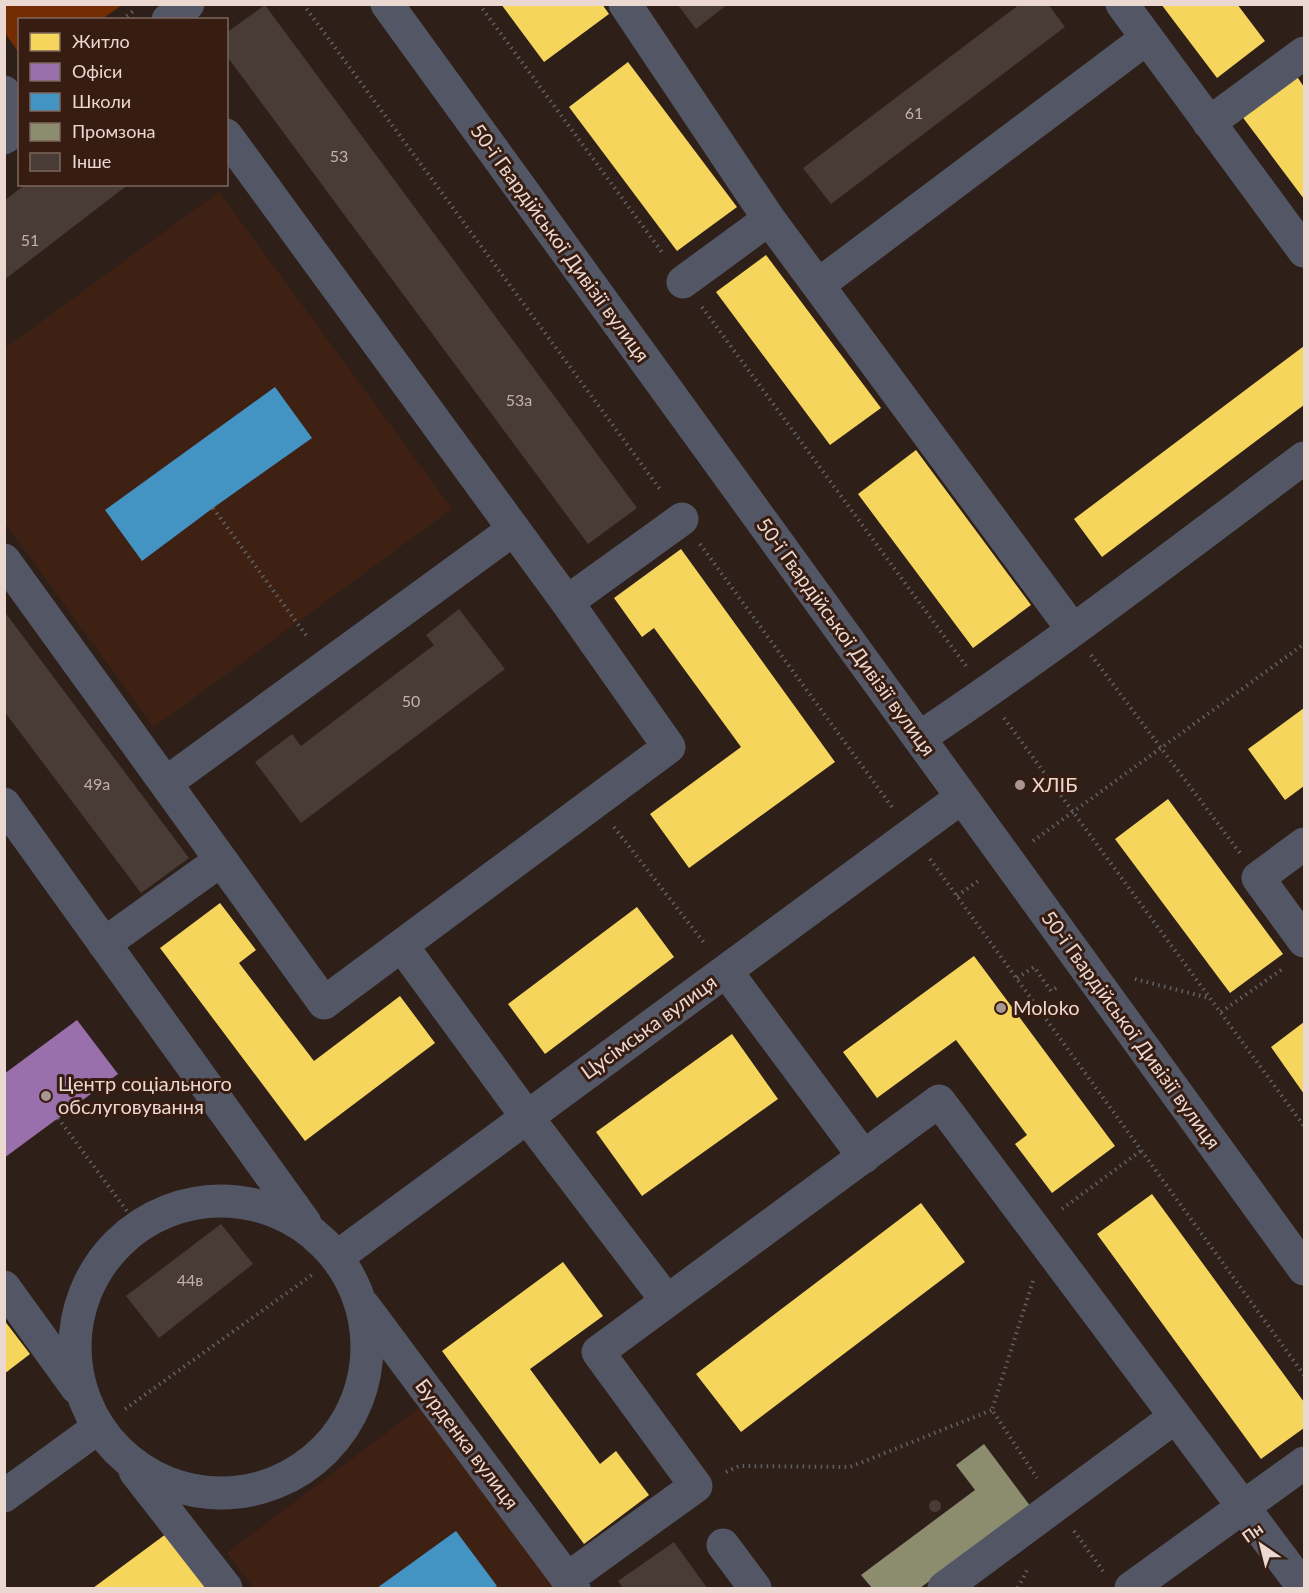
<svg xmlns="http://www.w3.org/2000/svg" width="1309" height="1593" font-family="Lato,sans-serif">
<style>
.built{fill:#3f2114}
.green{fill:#742c03}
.homes{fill:#f6d55c}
.offices{fill:#9970ab}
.schools{fill:#4393c3}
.industry{fill:#8c8c6e}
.building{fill:#493b36}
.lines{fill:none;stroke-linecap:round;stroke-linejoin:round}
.path{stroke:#606066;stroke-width:4;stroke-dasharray:1.5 4.5;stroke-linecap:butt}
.minor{stroke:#535765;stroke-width:33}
.poi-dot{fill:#a99891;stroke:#361c11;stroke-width:2}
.labels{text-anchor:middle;stroke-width:6;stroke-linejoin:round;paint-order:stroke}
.number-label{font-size:16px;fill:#c2b1aa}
.street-label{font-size:20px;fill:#ebd8d1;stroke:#361c11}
.poi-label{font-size:20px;fill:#ebd8d1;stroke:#361c11;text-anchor:start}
</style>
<rect width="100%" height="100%" fill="#2e2019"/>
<path class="built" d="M 219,192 L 452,509 L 154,727 L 5,523 L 4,349 Z
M 421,1407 L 557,1588 L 254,1588 L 227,1553 Z"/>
<path class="green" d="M 5,4 L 122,4 L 122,5 L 102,19 L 20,20 L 19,53 L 5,33 Z"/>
<path class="homes" d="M 501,4 L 602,4 L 609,14 L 544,62 Z
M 1161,4 L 1237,4 L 1265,41 L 1217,78 Z
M 628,62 L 737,207 L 677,251 L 569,107 Z
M 1296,75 L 1304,87 L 1304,199 L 1241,115 Z
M 766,255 L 881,408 L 830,445 L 716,292 Z
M 1304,346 L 1304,405 L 1102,557 L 1074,519 Z
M 916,450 L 1031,605 L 973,648 L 858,494 Z
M 681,549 L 835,762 L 689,868 L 650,814 L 741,747 L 654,628 L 642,637 L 614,598 Z
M 1304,708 L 1304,786 L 1285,800 L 1248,749 Z
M 1168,799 L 1283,954 L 1230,993 L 1115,839 Z
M 220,903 L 256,950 L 239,963 L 314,1061 L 400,996 L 435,1043 L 305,1141 L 160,948 Z
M 637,907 L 674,957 L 545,1054 L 508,1004 Z
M 974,956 L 1115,1146 L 1052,1193 L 1015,1144 L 1027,1135 L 956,1040 L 877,1098 L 843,1052 Z
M 1304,1022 L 1304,1094 L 1271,1047 Z
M 732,1034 L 778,1099 L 642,1196 L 596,1132 Z
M 1152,1194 L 1304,1402 L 1304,1428 L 1261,1459 L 1097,1234 Z
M 921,1203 L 965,1262 L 741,1432 L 696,1374 Z
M 563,1262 L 603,1316 L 530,1369 L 600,1464 L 616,1451 L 649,1495 L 584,1544 L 442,1351 Z
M 4,1320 L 30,1354 L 4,1374 Z
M 170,1531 L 212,1588 L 93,1588 Z"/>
<path class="offices" d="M 77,1020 L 118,1074 L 4,1158 L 4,1074 Z"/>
<path class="schools" d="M 275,387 L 312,438 L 213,508 L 142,561 L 105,510 Z
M 456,1531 L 497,1586 L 493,1588 L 377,1588 Z"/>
<path class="industry" d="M 984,1444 L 1031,1507 L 920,1588 L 872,1588 L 861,1575 L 975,1490 L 956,1465 Z"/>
<path class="building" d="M 677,4 L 728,4 L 696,29 Z
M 1020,4 L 1048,4 L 1065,27 L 831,204 L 803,168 Z
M 265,5 L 637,508 L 588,544 L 226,55 L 226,33 Z
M 26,184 L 129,184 L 4,280 L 4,201 Z
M 459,609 L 505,669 L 301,823 L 255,762 L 292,734 L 301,746 L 434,645 L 426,635 Z
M 4,611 L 189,858 L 141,893 L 4,711 Z
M 221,1224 L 253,1264 L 159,1338 L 126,1296 Z
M929 1506a6 6 0 1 1 12 0a6 6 0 1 1-12 0Z
M 674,1542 L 707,1588 L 623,1588 L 618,1581 Z"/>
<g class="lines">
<path class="path" d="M 303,4 L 662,492
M 479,4 L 664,255
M 122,20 L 136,9
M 702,307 L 966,666
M 213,508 L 308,638
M 700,544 L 892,807
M 1091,655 L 1240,853
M 1004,718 L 1304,1126
M 614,827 L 705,944
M 1033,841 L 1304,644
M 930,859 L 1304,1375
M 957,896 L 981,879
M 1017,978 L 1034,967 L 1051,991 L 1056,988
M 1135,979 L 1209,998
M 1221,1012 L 1284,968
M 58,1118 L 138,1226
M 1062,1209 L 1142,1150
M 1033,1281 L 992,1410 L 1037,1478
M 125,1409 L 312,1275
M 726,1472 L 739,1466 L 850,1467 L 992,1410
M 1074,1531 L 1103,1571
M 1018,1588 L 1027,1570"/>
<path class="minor" d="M 387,4 L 1304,1269
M 625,4 L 769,219 L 1073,630
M 1122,4 L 1304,251
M 168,20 L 188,4
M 4,92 L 20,112
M 1209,123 L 1304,53
M 226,135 L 567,602 L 682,519
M 4,138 L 20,127
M 683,282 L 769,219
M 818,285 L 1147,38
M 4,560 L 221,860 L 104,944
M 919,738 C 1051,650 1177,553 1304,458
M 166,783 L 514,529
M 4,804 L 305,1223
M 1304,844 L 1258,878 L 1304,941
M 221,860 L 324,1003 L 669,747 L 567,602
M 402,946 L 527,1117 L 667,1301
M 726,971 L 864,1157
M75 1347a146 146 0 1 1 292 0a146 146 0 1 1-292 0Z
M 337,1257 L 962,797
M 4,1287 L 77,1388
M 364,1306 L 574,1588
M 135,1471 L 226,1588
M 4,1496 L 99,1427
M 723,1545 L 755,1588
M 567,1579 L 696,1486 L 598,1352 L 939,1101 L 1304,1588
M 944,1588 L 1175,1417
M 1131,1588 L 1304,1463"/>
</g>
<g class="poi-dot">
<circle cx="1020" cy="785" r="6"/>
<circle cx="1001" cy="1008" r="6"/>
<circle cx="46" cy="1096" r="6"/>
</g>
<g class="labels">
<g class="number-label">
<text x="914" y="119">61</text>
<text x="339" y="162">53</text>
<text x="30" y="246">51</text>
<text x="519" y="406">53а</text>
<text x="411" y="707">50</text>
<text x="97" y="790">49а</text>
<text x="190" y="1286">44в</text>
</g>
<g class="street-label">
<text transform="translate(560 243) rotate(54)" y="7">50-ї Гвардійської Дивізії вулиця</text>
<text transform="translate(846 637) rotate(54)" y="7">50-ї Гвардійської Дивізії вулиця</text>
<text transform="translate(649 1027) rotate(-36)" y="7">Цусімська вулиця</text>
<text transform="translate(1131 1030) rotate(54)" y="7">50-ї Гвардійської Дивізії вулиця</text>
<text transform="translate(467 1444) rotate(53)" y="7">Бурденка вулиця</text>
</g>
<g class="poi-label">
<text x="1032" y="792">ХЛІБ</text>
<text x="1013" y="1015">Moloko</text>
<text x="58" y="1091">Центр соціального<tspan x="58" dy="23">обслуговування</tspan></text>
</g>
</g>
<rect width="1309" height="1593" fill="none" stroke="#ebd8d1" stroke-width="12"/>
<rect x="18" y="18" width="210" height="168" fill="#361c11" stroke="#7e675e" stroke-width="1.5"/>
<rect x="30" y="33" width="30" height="18" fill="#f6d55c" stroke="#7e675e" stroke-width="1.5"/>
<text x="72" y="48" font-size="18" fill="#ebd8d1">Житло</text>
<rect x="30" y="63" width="30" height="18" fill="#9970ab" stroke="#7e675e" stroke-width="1.5"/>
<text x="72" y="78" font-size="18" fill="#ebd8d1">Офіси</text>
<rect x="30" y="93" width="30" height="18" fill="#4393c3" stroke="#7e675e" stroke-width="1.5"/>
<text x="72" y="108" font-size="18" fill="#ebd8d1">Школи</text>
<rect x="30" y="123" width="30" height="18" fill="#8c8c6e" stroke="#7e675e" stroke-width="1.5"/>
<text x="72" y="138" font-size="18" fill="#ebd8d1">Промзона</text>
<rect x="30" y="153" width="30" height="18" fill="#493b36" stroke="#7e675e" stroke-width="1.5"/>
<text x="72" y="168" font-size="18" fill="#ebd8d1">Інше</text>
<g transform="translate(1261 1545) rotate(325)" stroke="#361c11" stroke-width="4.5" paint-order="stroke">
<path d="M0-4.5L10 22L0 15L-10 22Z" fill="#ebd8d1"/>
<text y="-9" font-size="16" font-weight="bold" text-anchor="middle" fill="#ebd8d1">Пн</text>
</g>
</svg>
